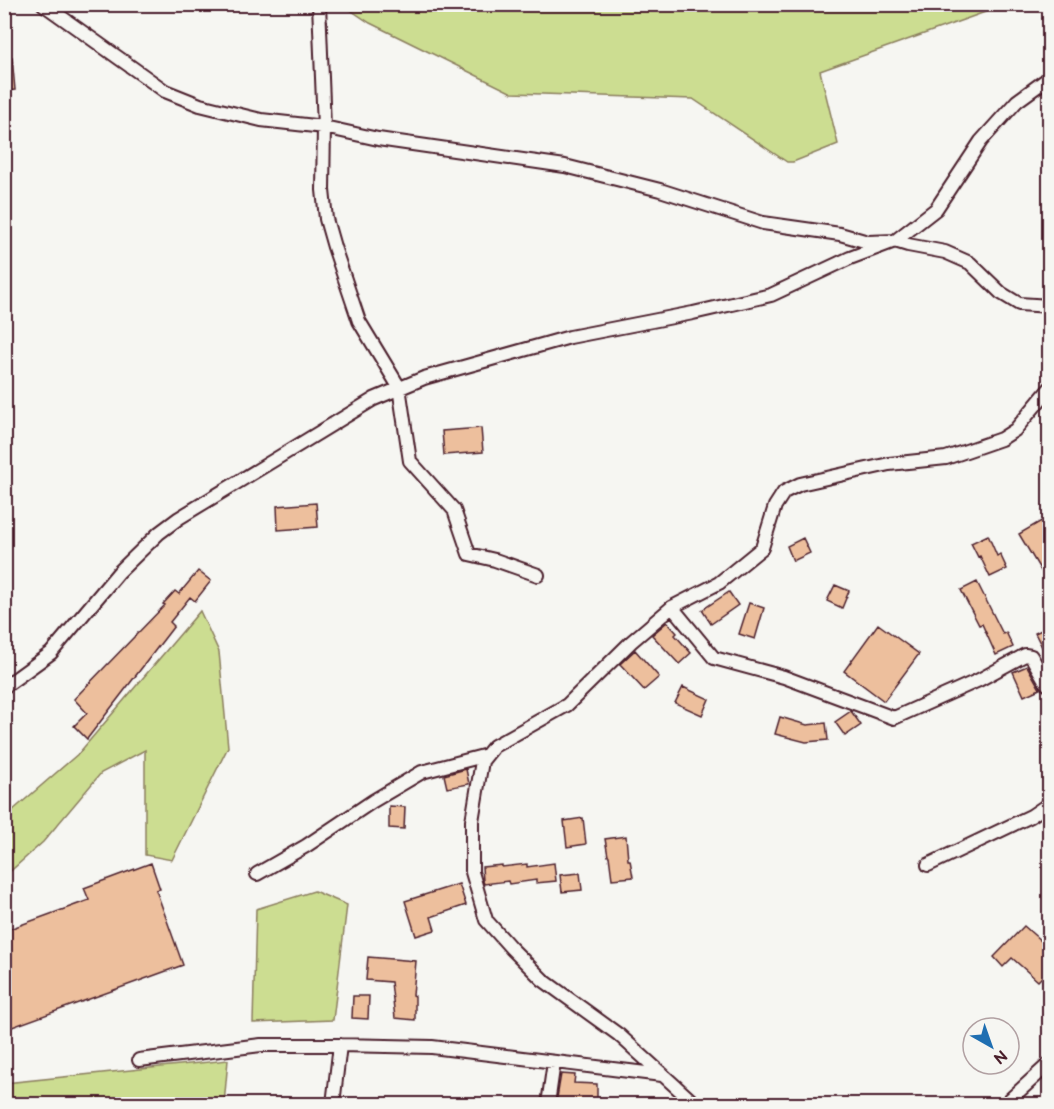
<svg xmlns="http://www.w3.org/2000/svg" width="1054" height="1109" font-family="'Balsamiq Sans',sans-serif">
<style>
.green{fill:#ccdd91;stroke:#8b7e5e;stroke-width:1.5}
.building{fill:#edbf9d;stroke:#4a1f2b;stroke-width:1.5}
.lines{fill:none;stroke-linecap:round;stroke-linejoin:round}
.street-casing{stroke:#4a1f2b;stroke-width:16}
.street{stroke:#f6f6f2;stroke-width:12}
</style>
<rect width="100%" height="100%" fill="#f6f6f2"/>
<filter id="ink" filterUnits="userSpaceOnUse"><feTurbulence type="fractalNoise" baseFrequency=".0167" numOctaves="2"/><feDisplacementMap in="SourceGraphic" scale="12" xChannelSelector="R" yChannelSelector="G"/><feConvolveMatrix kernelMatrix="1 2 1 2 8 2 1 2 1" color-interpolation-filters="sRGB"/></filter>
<g filter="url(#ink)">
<path class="green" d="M 343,5 L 1005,5 L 820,71 L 838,144 L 793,162 L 787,162 L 693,99 L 512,93 L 370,23 Z
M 200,611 L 219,652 L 228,747 L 172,860 L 145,855 L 145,750 L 101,773 L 43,842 L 5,876 L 5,817 L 79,753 Z
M 314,891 L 347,905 L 333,1020 L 253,1023 L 256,909 Z
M 228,1060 L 224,1104 L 244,1104 L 5,1104 L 5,1083 Z"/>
<path class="building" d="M 4,57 L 12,57 L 15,90 L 4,91 Z
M 481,428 L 483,452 L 444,455 L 442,431 Z
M 316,503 L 318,527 L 278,530 L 277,506 Z
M 1050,516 L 1050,586 L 1019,534 Z
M 988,535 L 997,556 L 1000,554 L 1007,569 L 990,577 L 980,556 L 978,557 L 971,543 Z
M 803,538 L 810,553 L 793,561 L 787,546 Z
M 198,571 L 211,581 L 195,601 L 190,597 L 170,622 L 174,626 L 87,739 L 74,726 L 87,713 L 74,699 L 165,605 L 163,604 L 175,591 L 179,594 Z
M 977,582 L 1003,634 L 1006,632 L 1013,647 L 996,655 L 982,624 L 979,625 L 961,590 Z
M 835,585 L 849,591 L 842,608 L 827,601 Z
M 729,592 L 738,605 L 711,624 L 702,610 Z
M 749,603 L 764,608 L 755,639 L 739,634 Z
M 667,622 L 677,633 L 675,635 L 691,653 L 679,664 L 652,635 Z
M 878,624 L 919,654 L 884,701 L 844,671 Z
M 1050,626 L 1050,663 L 1035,633 Z
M 635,650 L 659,677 L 644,690 L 620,664 Z
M 1027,666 L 1040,689 L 1024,696 L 1013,672 Z
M 683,687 L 709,699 L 702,715 L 675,703 Z
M 851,711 L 861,725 L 845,736 L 835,722 Z
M 780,717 L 807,725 L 826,723 L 828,740 L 806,742 L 775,734 Z
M 466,769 L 469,784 L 447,788 L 444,775 Z
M 389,806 L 405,807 L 404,829 L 389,828 Z
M 583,818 L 586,844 L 567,847 L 564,821 Z
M 626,836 L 628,860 L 630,860 L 633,877 L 612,879 L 609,856 L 608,856 L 605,839 Z
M 151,863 L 160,889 L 156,890 L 183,965 L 4,1030 L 4,931 L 89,900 L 84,888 Z
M 554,863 L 556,881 L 536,883 L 536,880 L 509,884 L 508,881 L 484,884 L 483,881 L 482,867 L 502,865 L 502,867 L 527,864 L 527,867 Z
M 580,873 L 582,890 L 562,892 L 560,875 Z
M 459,884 L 466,905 L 431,917 L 435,930 L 416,936 L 405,901 Z
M 1024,926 L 1050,949 L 1050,969 L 1038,981 L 1012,958 L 1003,967 L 994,957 Z
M 368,957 L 416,961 L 413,995 L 415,996 L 415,1020 L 395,1018 L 391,982 L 366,980 Z
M 353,996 L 369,996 L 368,1019 L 352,1018 Z
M 561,1074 L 575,1075 L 574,1083 L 597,1084 L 597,1104 L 556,1104 Z"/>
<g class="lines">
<g class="street-casing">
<path id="street" d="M 43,4 L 165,91 L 200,105 L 261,120 L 324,127 L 378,139 L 565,166 L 660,190 L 763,223 L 840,234 L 868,242 L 895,241 L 908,245 L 945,252 L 970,263 L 1001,293 L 1019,304 L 1050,306
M 319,4 L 324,127 L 323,190 L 326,219 L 334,247 L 359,321 L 399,387 L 410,461 L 454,510 L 469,554 L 495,560 L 538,575
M 672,607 L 714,658 L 784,677 L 894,718 L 979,680 L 1025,655 L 1031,656 L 1047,684 L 1050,686
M 4,687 L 51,653 L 119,572 L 159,533 L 179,518 L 374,399 L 424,378 L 570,337 L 693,313 L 771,295 L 850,258 L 895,241 L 936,209 L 981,141 L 1017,101 L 1050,77
M 928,865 L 1031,816 L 1050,803
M 257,874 L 306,846 L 373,801 L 422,772 L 487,755
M 139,1060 L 261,1045 L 340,1045 L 432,1047 L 662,1075
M 333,1104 L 340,1045
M 548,1104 L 554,1062
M 695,1104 L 619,1035 L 543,980 L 511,948 L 486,920 L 472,872 L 472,821 L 482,761 L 494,746 L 567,705 L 631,642 L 672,607 L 719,583 L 762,548 L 775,506 L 784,492 L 800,484 L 889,464 L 946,458 L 1001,439 L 1015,430 L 1050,388
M 1005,1104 L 1050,1063"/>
</g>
<use href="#street" class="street"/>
</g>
</g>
<rect width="1054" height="1109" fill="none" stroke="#f6f6f2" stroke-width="24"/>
<rect x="12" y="12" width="1030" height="1085" fill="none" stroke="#4a1f2b" stroke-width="2" filter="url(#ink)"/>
<g transform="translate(991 1046) rotate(140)"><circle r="28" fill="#f6f6f2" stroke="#b1a0a2" stroke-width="1.5"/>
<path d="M0-4.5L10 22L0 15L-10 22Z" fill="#1f6fb2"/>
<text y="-9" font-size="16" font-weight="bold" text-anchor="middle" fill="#4a1f2b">N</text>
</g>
</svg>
